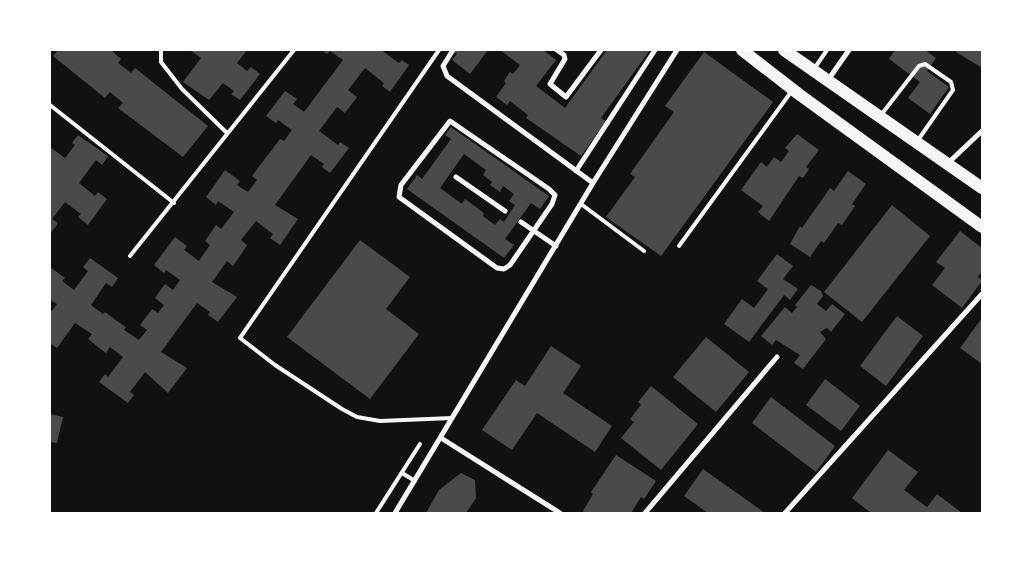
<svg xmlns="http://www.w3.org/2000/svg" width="1032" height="563" font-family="'Open Sans',sans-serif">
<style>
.building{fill:#4a4a4a;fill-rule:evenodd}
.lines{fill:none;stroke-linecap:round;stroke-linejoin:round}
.service{stroke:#f5f5f5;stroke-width:4}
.minor{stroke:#f5f5f5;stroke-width:5}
.primary{stroke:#f5f5f5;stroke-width:12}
</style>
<rect width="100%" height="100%" fill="#111"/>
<path class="building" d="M 58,50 L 111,50 L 121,59 L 118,63 L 131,73 L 135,68 L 208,126 L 183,157 L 118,108 L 123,103 L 110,92 L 105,98 L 53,56 Z
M 190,50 L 247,50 L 237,63 L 247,71 L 251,67 L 260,74 L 240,100 L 231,94 L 234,91 L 223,83 L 209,100 L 183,82 L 201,58 Z
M 321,50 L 381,50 L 399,63 L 402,60 L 409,65 L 390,92 L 382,86 L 384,83 L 365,68 L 348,90 L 357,97 L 345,113 L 337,107 L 319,131 L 338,145 L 340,142 L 349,148 L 330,173 L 322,167 L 324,164 L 311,155 L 275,205 L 298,219 L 280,245 L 270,238 L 273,234 L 256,221 L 241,240 L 247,245 L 242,253 L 233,266 L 227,261 L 212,282 L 237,297 L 218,322 L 208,315 L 210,312 L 197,303 L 161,352 L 187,368 L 168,393 L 145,372 L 130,392 L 134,395 L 128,403 L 99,382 L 105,374 L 108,377 L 123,357 L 110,347 L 106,353 L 98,347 L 88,339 L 92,334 L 75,323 L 57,348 L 50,343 L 50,313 L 57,304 L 50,300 L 50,267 L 65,278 L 62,281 L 74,290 L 88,271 L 83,267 L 90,258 L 118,278 L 112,287 L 106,283 L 91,305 L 103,314 L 105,312 L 117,321 L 126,327 L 124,330 L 139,340 L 147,330 L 140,325 L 152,309 L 158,313 L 164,305 L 155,298 L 165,284 L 173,290 L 180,280 L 166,270 L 164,273 L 154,265 L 175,237 L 187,246 L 184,250 L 199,261 L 210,245 L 205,241 L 216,225 L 221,229 L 234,212 L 218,201 L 216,205 L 206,197 L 225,170 L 240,181 L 237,185 L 248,192 L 257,180 L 252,176 L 280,139 L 284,141 L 292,130 L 278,120 L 276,123 L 266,116 L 285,91 L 297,99 L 293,104 L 304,112 L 343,60 L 330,51 L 327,54 Z
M 456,50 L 488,50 L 470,74 L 452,60 L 457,54 L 454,52 Z
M 500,50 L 543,50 L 556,60 L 536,86 L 565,108 L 607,50 L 650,50 L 601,118 L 606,121 L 581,156 L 526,118 L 528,115 L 510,101 L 507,105 L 496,97 L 506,83 L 504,81 L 510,72 L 513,74 L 520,65 Z
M 895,50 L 925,50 L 936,58 L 927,71 L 949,87 L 930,114 L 908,98 L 920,82 L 889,59 Z
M 953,50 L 982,50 L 982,68 Z
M 704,52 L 773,102 L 661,256 L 606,217 L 635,177 L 630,174 L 674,112 L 665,106 Z
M 451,127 L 549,196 L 540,209 L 531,203 L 505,239 L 514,245 L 504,258 L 407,189 L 417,175 L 422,179 L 451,139 L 445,135 ZM 464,154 L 486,170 L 483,175 L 492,182 L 490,185 L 500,192 L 503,186 L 514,194 L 509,201 L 515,205 L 504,222 L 500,219 L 495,225 L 483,216 L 484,213 L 465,199 L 462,204 L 440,188 Z
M 797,134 L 819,150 L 806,167 L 809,169 L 803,178 L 799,176 L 769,221 L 758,212 L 763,206 L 741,190 L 761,162 L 767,167 L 774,157 L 781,162 L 789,151 L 785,148 Z
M 78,135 L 108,156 L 102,165 L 96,160 L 79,183 L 95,196 L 98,192 L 107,199 L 88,225 L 78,217 L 81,214 L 65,202 L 52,219 L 58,223 L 50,234 L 50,147 L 65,158 L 75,145 L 72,143 Z
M 848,171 L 866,184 L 852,204 L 855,206 L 842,225 L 838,223 L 824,243 L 821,241 L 810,257 L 790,244 L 800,226 L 802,228 L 830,188 L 834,191 Z
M 892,205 L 930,236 L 862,322 L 824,292 Z
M 960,231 L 982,248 L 982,271 L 978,277 L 982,281 L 962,308 L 932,285 L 945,268 L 936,262 Z
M 360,240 L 410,277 L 386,309 L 419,334 L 370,399 L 287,337 Z
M 777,254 L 793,266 L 783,279 L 798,289 L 790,300 L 784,295 L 749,342 L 724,324 L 742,299 L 754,308 L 768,289 L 757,281 Z
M 811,285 L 821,291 L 823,296 L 817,304 L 826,311 L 832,304 L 845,314 L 831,332 L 827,328 L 820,332 L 826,339 L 803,369 L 794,363 L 800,355 L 776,340 L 772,345 L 761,336 L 785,307 L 792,313 L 797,307 L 795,305 Z
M 897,316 L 923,336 L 886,386 L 860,366 Z
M 982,318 L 982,364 L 960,348 Z
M 706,337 L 749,372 L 716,412 L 673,377 Z
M 551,346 L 581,366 L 563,393 L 612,426 L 595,452 L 537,413 L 512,450 L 482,430 L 516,380 L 525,386 Z
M 825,379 L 860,406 L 841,431 L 806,405 Z
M 651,386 L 698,424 L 661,470 L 621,438 L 634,422 L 630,419 L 641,405 L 638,402 Z
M 771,397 L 835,446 L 816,472 L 752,423 Z
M 50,414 L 63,417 L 57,443 L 50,442 Z
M 888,450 L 918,472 L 904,490 L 927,507 L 937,494 L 962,513 L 871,513 L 852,498 Z
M 616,455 L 656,481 L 644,499 L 641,497 L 631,513 L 586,513 L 583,511 L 593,494 L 591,492 Z
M 703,469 L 765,513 L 708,513 L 684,496 Z
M 461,473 L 475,480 L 476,498 L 466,513 L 426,513 L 439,490 Z"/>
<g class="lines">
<path class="service" d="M 161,50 L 161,62 L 182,89 L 227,133
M 439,50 L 240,338 L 275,365 L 342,409 L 357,417 L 380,421 L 452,418
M 814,69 L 827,50
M 50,105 L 174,203
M 881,115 L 919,66 L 925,64 L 951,82 L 953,90 L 918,140
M 581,204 L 644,251
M 679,246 L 791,92
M 130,256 L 294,50
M 402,473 L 415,481
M 376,513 L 420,444"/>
<path class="minor" d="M 453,50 L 443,66 L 447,76 L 593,183
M 557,50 L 564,55 L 565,59 L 550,84 L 566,97 L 601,50
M 828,80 L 849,50
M 450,121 L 549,189 L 555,195 L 552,204 L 510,265 L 504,269 L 497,268 L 399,197 L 401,185 Z
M 947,164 L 982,131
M 576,171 L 655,50
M 456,177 L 505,211
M 521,222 L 556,246
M 441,438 L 560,513
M 395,513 L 593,183 L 677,50
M 645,513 L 777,357
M 785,513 L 982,294"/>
<path class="primary" d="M 742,50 L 800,95 L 982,227
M 784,50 L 982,188"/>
</g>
<rect width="1032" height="563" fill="none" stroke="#ffffff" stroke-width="102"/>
</svg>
